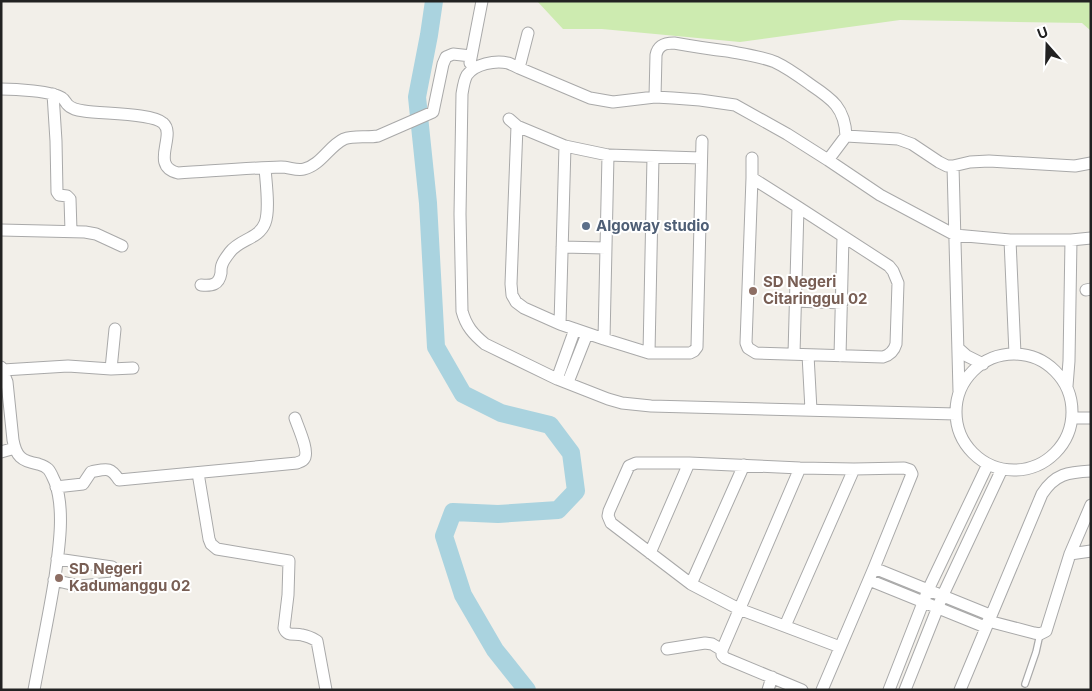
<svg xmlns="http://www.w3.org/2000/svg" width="1092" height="691" font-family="Inter,sans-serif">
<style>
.grass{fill:#cdebb0}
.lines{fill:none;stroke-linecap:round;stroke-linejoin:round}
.river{stroke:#aad3df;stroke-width:18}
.service-casing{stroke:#a9a9a9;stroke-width:8}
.minor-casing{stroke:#a9a9a9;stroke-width:13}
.service{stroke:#fff;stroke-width:5.5}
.minor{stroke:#fff;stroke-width:11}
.service-dot{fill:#5c6f8a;stroke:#fff;stroke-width:2}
.education-dot{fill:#8d6e63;stroke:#fff;stroke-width:2}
.labels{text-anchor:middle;stroke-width:4;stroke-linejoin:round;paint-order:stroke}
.service-label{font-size:15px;font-weight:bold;fill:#4e5e75;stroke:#fff;text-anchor:start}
.education-label{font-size:15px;font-weight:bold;fill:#785e54;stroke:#fff;text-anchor:start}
</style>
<rect width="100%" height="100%" fill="#f2efe9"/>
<path class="grass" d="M 537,1 L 1091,1 L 1091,31 L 1082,23 L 900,20 L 740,42 L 602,29 L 563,29 Z"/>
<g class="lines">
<path class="river" d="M 434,1 L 429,35 L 417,97 L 428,203 L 436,347 L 463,394 L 501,413 L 550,425 L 571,453 L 576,491 L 558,510 L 498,514 L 453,512 L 444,536 L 463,595 L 495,650 L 527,690"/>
<g class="service-casing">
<path id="service" d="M 1025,684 L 1036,652 L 1040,634"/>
</g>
<g class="minor-casing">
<path id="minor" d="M 470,63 L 482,1
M 519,68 L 528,33
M 1,89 C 14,89 53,91 62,98 C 64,99 65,101 67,104 C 71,109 77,110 84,111 C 101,114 152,113 163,123 C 177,135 149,166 178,173 C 212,171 247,168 281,167 C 289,167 297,171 304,169 C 321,165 329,146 344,139 C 354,135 367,138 378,136 L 433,112 L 443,64 L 446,57 L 453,54 L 471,56
M 53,94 L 56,141 L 57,192 L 59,195 L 67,196 L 70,199 L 71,231
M 655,97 L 656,55 C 658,45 665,43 674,43 C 691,46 709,49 727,51 C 743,54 760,56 775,62 C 788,68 800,77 811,85 C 832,99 845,108 846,136 L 828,160
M 509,119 L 517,126 L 565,146 L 608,155 L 701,158
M 517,126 L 511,284 L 512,295 L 516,302 L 524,308 L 560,324 L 604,339 L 649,353 L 690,353 L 694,351 L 697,347 L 702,141
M 846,136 L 898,139 L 912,144 L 939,162 L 947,166 L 953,166 L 970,162 L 989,161 L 1075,166 L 1091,163
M 953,166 L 959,391
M 752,178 L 746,343 L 748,348 L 756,353 L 883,357 C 890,355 894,351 896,344 L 898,283 L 893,271 L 889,266 L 798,207 L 752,178 L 752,158
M 1,230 L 85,232 L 96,234 L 122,246
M 1010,240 L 1015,354
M 562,247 L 606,248
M 201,285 C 212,286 219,285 221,273 C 221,270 221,267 222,265 C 223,261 227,256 230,252 C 240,239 259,239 265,223 C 270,210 266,183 265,168
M 1086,290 L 1091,289
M 796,301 L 842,303
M 560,324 L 565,146
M 604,339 L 608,155
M 958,348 L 967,356 L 983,364
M 649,353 L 653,157
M956 412a58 58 0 1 1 116 0a58 58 0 1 1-116 0Z
M 794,354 L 798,207
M 808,355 L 811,410
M 840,356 L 843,237
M 1,367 L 7,382 L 13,440 C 16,456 21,461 38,464 C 41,465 45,466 48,469 C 51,472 53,478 55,482 C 65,510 59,548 55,577 C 49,615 41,652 34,690
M 111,369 L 115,329
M 3,370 L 68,366 L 111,369 L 133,368
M 557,379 L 575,329
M 568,382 L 587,334
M 1067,386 L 1069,361 L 1071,240
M 956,414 L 651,406 L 622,403 L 608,399 L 557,379 L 485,344 C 473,334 466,326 462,311 L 460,214 L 462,94 C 463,88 464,80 467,75 C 475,64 495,60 508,63 C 511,64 515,66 519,68 L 590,98 L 613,102 L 655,97 L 673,98 L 700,100 L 735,105 L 787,134 L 828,160 L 880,195 L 955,235 L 1010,240 L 1071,240 L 1091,238
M 1073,418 L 1091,418
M 1,452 L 15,448
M 800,468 L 722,650 L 722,655 L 725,658 L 802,690
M 198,473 L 209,539 L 211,544 L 217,549 L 289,561 L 288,595 L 284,628 C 287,637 294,633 302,635 C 308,636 312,638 317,641 L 326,690
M 56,487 L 83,484 L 91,472 C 106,469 110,466 119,480 L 297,463 C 299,462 303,461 304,459 C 310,452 297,425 295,418
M 650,553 L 689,463
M 1070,554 L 1091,551
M 874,568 L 990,615
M 54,580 L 79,586 L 113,583 L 116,581 C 117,576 116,570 112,567 L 57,559
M 869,580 L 985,627
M 691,584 L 744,465
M 988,621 L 1034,633 L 1040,634 L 1046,631 L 1070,554 L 1091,505
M 785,626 L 854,469
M 667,649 L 705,643 L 712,644 L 722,650
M 768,690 L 772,677
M 822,690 L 874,568 L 912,474 L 910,470 L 904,468 L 854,469 L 800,468 L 689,463 L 636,463 L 629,466 L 609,511 L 608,516 L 611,523 L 691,584 L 739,609 L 840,647
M 889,690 L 928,590 L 988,464
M 905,690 L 942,597 L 1002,469
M 960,690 L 1042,494 C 1055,474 1068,472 1091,471"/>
</g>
<use href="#service" class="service"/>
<use href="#minor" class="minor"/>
</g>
<circle class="service-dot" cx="586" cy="226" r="5"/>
<g class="education-dot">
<circle cx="753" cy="291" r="5"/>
<circle cx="59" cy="578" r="5"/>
</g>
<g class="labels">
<g class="service-label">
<text x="596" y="231">Algoway studio</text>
</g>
<g class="education-label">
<text x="763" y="287">SD Negeri<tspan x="763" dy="17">Citaringgul 02</tspan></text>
<text x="69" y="574">SD Negeri<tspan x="69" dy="17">Kadumanggu 02</tspan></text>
</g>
</g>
<rect width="1092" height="691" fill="none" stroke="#222222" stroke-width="5"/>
<g transform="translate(1047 45) rotate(340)" stroke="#ffffff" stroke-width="4" paint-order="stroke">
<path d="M0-4L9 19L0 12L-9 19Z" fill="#222222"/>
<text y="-8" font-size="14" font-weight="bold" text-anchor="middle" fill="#222222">U</text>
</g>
</svg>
